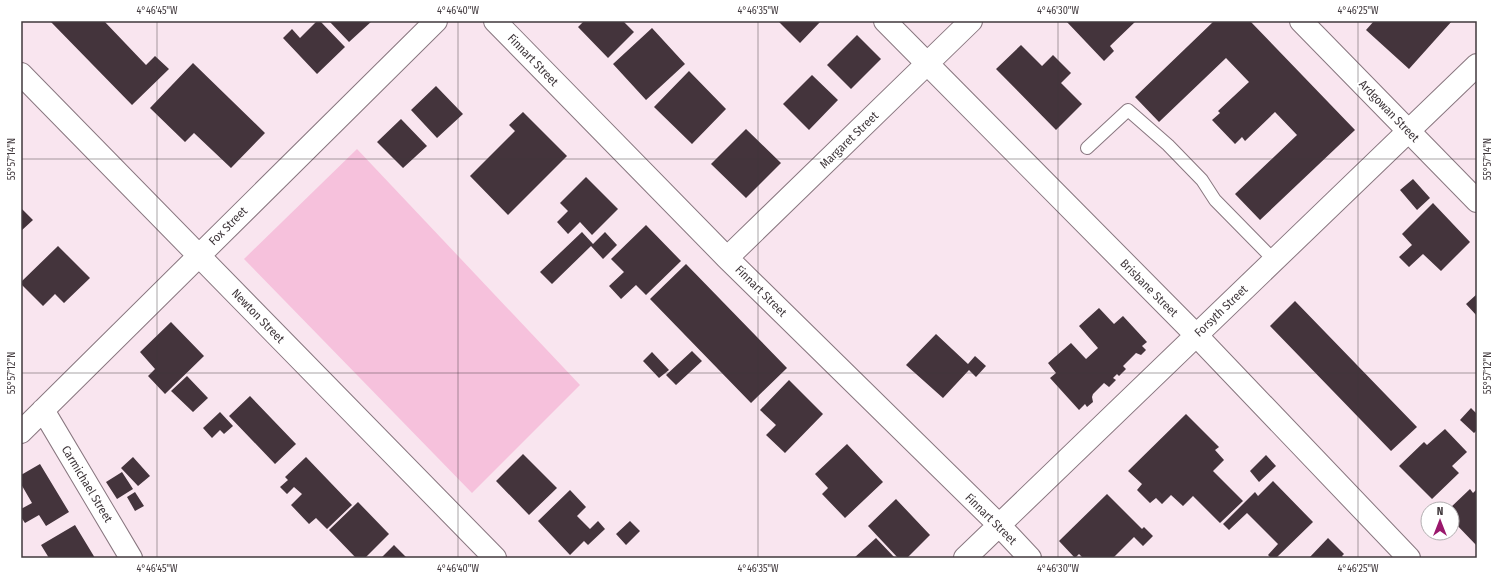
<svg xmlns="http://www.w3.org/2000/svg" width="1498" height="579" font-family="'Fira Sans Condensed',sans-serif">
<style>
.green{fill:#f6c1dc}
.building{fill:#44343c}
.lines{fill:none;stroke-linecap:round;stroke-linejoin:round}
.service-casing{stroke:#88767f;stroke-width:14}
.minor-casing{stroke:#88767f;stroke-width:24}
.service{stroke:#fff;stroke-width:12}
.minor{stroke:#fff;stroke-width:22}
.ticks{fill:none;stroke:#40383c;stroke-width:1;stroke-opacity:0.45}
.labels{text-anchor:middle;stroke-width:4;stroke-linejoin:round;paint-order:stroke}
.street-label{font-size:12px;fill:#40383c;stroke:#fff}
.neatline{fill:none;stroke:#40383c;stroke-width:1.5}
.ticks-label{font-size:10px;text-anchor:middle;fill:#40383c}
</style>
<rect width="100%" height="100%" fill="#f9e5ef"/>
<path class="green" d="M 357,149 L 580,385 L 472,493 L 244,259 Z"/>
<path class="building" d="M 50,21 L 104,21 L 146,65 L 155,56 L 169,69 L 132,105 Z
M 317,21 L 320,21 L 345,47 L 317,74 L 283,38 L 292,29 L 300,38 Z
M 329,21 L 372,21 L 349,42 Z
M 584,21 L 623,21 L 634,32 L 608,58 L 578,27 Z
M 778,21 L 821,21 L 800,43 Z
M 1066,21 L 1136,21 L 1110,46 L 1114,51 L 1104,61 Z
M 1214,21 L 1250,21 L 1355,130 L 1260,220 L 1235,194 L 1297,135 L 1275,112 L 1245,141 L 1242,137 L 1235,144 L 1212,120 L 1220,113 L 1218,111 L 1249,82 L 1226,58 L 1159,122 L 1135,97 Z
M 1374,21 L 1452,21 L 1409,69 L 1366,30 Z
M 652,28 L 685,64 L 646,100 L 613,64 Z
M 857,35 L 881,59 L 851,89 L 827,65 Z
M 1021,45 L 1042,66 L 1053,55 L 1071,73 L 1061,83 L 1082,104 L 1056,130 L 996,69 Z
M 193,63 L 265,133 L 231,168 L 194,133 L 185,142 L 150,108 Z
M 689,71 L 726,109 L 692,144 L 654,107 Z
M 812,75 L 838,100 L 809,130 L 783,104 Z
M 436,86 L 463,114 L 437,138 L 411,110 Z
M 523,112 L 567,156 L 508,215 L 470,176 L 515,131 L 509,125 Z
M 401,119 L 427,146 L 403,168 L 377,142 Z
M 746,129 L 781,163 L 746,198 L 711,164 Z
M 586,177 L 618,209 L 592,235 L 580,222 L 568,234 L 557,222 L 568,211 L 560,203 Z
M 1413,179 L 1430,198 L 1417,210 L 1400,190 Z
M 1433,203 L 1470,242 L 1441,271 L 1423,254 L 1409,267 L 1399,257 L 1412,245 L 1402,234 Z
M 21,208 L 33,220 L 21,231 Z
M 646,225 L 681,261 L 646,295 L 636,285 L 621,299 L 609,286 L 624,272 L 611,259 Z
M 582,232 L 593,244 L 605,232 L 617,245 L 603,259 L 591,246 L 552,284 L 540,272 Z
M 58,246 L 90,278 L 64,303 L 55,294 L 43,306 L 21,284 L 21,282 Z
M 686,264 L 787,368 L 751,403 L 650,299 Z
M 1477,294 L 1477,316 L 1466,304 Z
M 1295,301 L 1417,427 L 1391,451 L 1270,326 Z
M 1099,308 L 1114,324 L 1123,316 L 1147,342 L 1142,346 L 1146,350 L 1141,355 L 1136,353 L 1123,366 L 1126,369 L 1119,376 L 1117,374 L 1113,378 L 1116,380 L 1109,387 L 1104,383 L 1093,394 L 1092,397 L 1093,402 L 1087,407 L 1085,404 L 1079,410 L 1050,378 L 1056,373 L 1048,363 L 1071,343 L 1086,359 L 1098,348 L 1079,326 Z
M 171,322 L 204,356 L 165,394 L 148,376 L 155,369 L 140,352 Z
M 936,334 L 968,364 L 975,356 L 986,366 L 976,377 L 969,370 L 943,398 L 906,365 Z
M 692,351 L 702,361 L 676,385 L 666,375 Z
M 652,352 L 669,370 L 659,378 L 643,361 Z
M 187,376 L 208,398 L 193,412 L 171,391 Z
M 789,380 L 823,414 L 785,453 L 766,435 L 776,425 L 760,410 Z
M 250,396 L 296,444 L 275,464 L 229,416 Z
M 1471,408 L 1477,414 L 1477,430 L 1474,433 L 1460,420 Z
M 220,412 L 233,426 L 224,434 L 220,430 L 212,438 L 203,428 Z
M 1186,414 L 1219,447 L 1215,450 L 1224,460 L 1213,471 L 1243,501 L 1220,523 L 1193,496 L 1183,506 L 1171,495 L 1162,504 L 1156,498 L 1150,503 L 1137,490 L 1142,484 L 1128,471 Z
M 1445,429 L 1467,452 L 1452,466 L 1459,473 L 1432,499 L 1399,466 L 1424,442 L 1427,445 Z
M 847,444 L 883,482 L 845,518 L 822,494 L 828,488 L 815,474 Z
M 523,454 L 557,488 L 529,515 L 496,481 Z
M 1266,455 L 1276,466 L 1259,482 L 1250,471 Z
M 133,457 L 150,476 L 138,486 L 121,468 Z
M 306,457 L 352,505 L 327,529 L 316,518 L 309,524 L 291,505 L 302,494 L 294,487 L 287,494 L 280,487 L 288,480 L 285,477 Z
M 40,464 L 69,512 L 46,526 L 39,515 L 25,523 L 21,517 L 21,509 L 32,503 L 21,484 L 21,475 Z
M 122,472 L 133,489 L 117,499 L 106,482 Z
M 1273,481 L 1313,522 L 1276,558 L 1271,558 L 1268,555 L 1278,544 L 1247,513 L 1229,530 L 1223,524 L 1255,492 L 1258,496 Z
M 1470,489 L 1473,493 L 1477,489 L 1477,546 L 1452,520 L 1452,509 L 1449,509 Z
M 570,490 L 586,507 L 577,516 L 590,529 L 598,521 L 605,529 L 588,545 L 584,541 L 570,555 L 538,521 Z
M 135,492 L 144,506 L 135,511 L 127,497 Z
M 1107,494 L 1142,529 L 1144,527 L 1153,536 L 1143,546 L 1134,537 L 1113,558 L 1083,558 L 1079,554 L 1075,558 L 1059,541 Z
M 896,499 L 930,535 L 907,558 L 898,558 L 868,526 Z
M 358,502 L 389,534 L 365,558 L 356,558 L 329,530 Z
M 630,521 L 640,531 L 626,545 L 616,534 Z
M 75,525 L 95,558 L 49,558 L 41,545 Z
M 876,538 L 895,558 L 854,558 Z
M 1328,538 L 1344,554 L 1342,556 L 1344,558 L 1309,558 Z
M 394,545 L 407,558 L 381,558 Z"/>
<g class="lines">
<g class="service-casing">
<path id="service" d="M 1087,148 L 1128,110 L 1168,145 L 1202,180 L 1215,200 L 1274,260"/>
</g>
<g class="minor-casing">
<path id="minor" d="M 495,21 L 727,258 L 999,525 L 1030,558
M 885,21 L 1196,335 L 1409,558
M 1301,21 L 1477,201
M 21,74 L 495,558
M 727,258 L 971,21
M 43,410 L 131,558
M 21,432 L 436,21
M 965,558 L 1477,65"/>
</g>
<use href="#service" class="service"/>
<use href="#minor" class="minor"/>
</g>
<path class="ticks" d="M 157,21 L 157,558M 458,21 L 458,558M 758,21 L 758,558M 1058,21 L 1058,558M 1358,21 L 1358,558M 21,159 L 1477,159M 21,373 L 1477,373"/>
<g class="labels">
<g class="street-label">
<text transform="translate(533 60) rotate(46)" y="4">Finnart Street</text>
<text transform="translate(1389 111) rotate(46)" y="4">Ardgowan Street</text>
<text transform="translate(849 140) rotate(-44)" y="4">Margaret Street</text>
<text transform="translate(228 226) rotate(-45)" y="4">Fox Street</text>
<text transform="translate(1149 288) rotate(45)" y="4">Brisbane Street</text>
<text transform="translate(761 291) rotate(45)" y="4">Finnart Street</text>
<text transform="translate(1221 311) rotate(-44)" y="4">Forsyth Street</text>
<text transform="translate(258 316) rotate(46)" y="4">Newton Street</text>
<text transform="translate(87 484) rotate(59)" y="4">Carmichael Street</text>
<text transform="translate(991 519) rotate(45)" y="4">Finnart Street</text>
</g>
</g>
<rect width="1498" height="579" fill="none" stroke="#ffffff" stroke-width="44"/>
<g transform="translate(1440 521)"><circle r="19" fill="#ffffff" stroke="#b3afb1"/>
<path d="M0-3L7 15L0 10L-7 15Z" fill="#9a186c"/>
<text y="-6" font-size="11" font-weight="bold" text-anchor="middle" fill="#40383c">N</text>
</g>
<rect x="22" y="22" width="1454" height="535" class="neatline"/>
<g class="ticks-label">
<text x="157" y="14">4°46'45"W</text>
<text x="458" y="14">4°46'40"W</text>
<text x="758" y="14">4°46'35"W</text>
<text x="1058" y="14">4°46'30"W</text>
<text x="1358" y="14">4°46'25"W</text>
<text transform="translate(11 159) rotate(-90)" y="4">55°57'14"N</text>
<text transform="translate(1487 159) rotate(-90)" y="4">55°57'14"N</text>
<text transform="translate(11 373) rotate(-90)" y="4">55°57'12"N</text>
<text transform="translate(1487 373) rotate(-90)" y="4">55°57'12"N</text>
<text x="157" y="572">4°46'45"W</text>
<text x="458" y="572">4°46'40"W</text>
<text x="758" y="572">4°46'35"W</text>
<text x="1058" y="572">4°46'30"W</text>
<text x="1358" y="572">4°46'25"W</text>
</g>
</svg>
